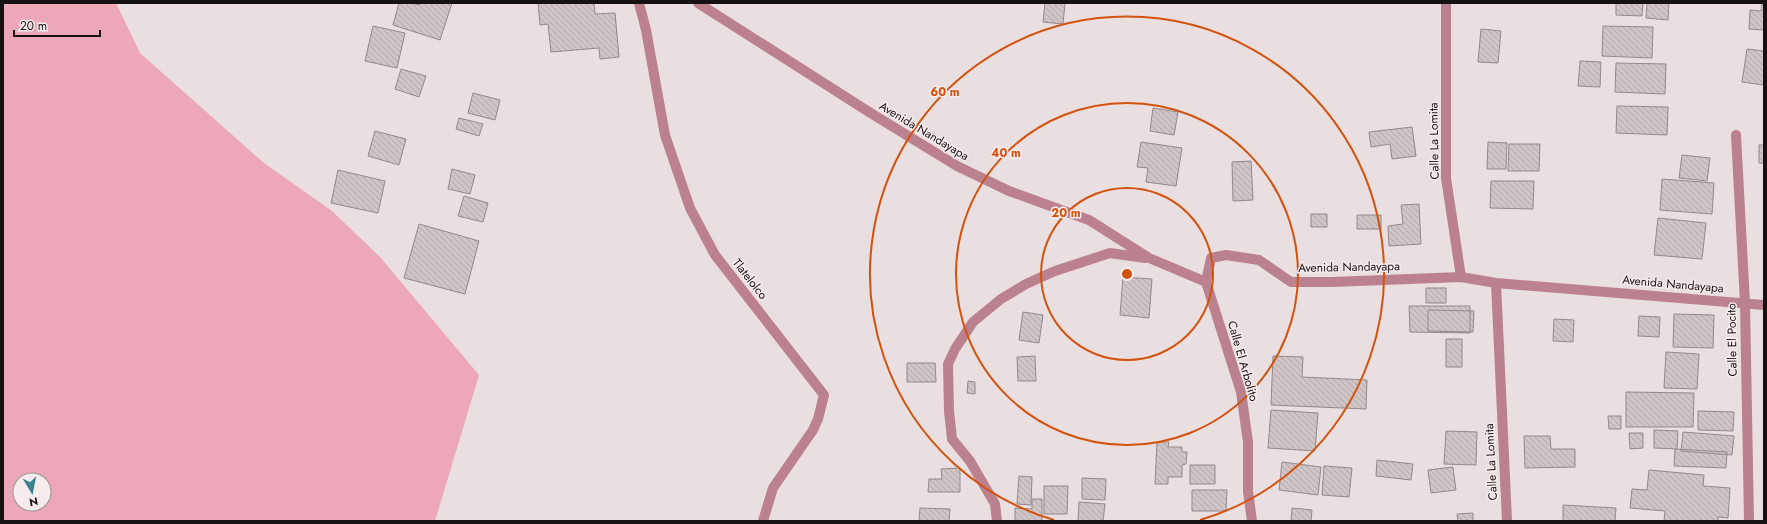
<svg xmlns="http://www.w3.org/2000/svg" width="1767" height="524" font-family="Jost,sans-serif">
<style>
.grass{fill:#eca7b8;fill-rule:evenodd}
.building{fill:url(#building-back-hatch);stroke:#93898b}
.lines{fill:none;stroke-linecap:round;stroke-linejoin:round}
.minor{stroke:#bb818f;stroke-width:10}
.ring{fill:none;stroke:#d3520d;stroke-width:2}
.labels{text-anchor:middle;stroke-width:3;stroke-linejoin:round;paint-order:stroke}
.street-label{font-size:12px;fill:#161213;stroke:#f6ebed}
.centre{fill:#d3520d;stroke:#f6ebed;stroke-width:2}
.ring-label{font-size:12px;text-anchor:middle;font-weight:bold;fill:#d3520d;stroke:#f6ebed;stroke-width:3;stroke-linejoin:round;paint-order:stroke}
</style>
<defs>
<pattern id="building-back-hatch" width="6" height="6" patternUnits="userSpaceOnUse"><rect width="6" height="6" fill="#cfc5c7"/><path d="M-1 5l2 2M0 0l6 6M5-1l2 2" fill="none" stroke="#b1a8aa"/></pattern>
</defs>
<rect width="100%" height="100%" fill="#e9dee0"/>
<path class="grass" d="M 3,3 L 116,3 L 140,53 L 264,163 L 332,211 L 380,257 L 479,375 L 435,521 L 3,521 ZM 20,480 L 44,480 L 44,504 L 20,504 Z"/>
<path class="building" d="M 399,3 L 412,3 L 419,5 L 420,3 L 452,3 L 440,40 L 393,25 Z
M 538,3 L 594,3 L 595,14 L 615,13 L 619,57 L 600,59 L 599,48 L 551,52 L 548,24 L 540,25 Z
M 1045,3 L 1065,3 L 1063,24 L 1043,22 Z
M 1616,3 L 1643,3 L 1642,16 L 1616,15 Z
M 1647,3 L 1669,3 L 1668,20 L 1646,18 Z
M 1762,3 L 1764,3 L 1764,30 L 1749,29 L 1750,10 L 1761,11 Z
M 373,26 L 405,33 L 397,68 L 365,61 Z
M 1603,26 L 1653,27 L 1652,58 L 1602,56 Z
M 1481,29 L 1501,31 L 1498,63 L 1478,62 Z
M 1747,49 L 1764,51 L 1764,85 L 1742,82 Z
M 1580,61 L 1601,62 L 1600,87 L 1578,86 Z
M 1616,63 L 1666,64 L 1665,94 L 1615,92 Z
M 401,69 L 426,76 L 419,97 L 395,89 Z
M 473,93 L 500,100 L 495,120 L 468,113 Z
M 1617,106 L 1668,107 L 1667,135 L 1616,133 Z
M 1153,108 L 1178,112 L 1174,135 L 1150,131 Z
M 459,118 L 483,124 L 479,136 L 456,129 Z
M 1412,127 L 1416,156 L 1392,159 L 1390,144 L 1371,147 L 1369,132 Z
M 375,131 L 406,139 L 399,165 L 368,156 Z
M 1141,142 L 1182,148 L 1176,186 L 1146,182 L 1148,168 L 1137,167 Z
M 1488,142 L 1507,143 L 1506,169 L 1487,169 Z
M 1509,144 L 1540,144 L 1539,171 L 1508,171 Z
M 1759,145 L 1764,145 L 1764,163 L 1759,163 Z
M 1682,155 L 1710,158 L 1707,181 L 1679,178 Z
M 1251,161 L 1253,200 L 1233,201 L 1232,162 Z
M 452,169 L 475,175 L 470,194 L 448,189 Z
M 338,170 L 385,181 L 378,213 L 331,203 Z
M 1662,179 L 1714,183 L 1712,214 L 1660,210 Z
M 1491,181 L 1534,181 L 1533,209 L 1490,208 Z
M 464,196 L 488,203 L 483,222 L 458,216 Z
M 1419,204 L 1421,244 L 1389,246 L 1388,226 L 1403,224 L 1401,205 Z
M 1311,214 L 1327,214 L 1327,227 L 1311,227 Z
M 1357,215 L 1381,215 L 1381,229 L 1357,229 Z
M 1658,218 L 1706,223 L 1702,259 L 1654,255 Z
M 419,224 L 479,241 L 465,294 L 404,278 Z
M 1123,277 L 1152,279 L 1149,318 L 1120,315 Z
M 1426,288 L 1446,288 L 1446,303 L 1426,303 Z
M 1409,306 L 1470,306 L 1470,333 L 1410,332 Z
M 1428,310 L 1474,311 L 1473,332 L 1428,331 Z
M 1023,312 L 1043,315 L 1039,343 L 1019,340 Z
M 1674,314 L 1714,315 L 1713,348 L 1673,347 Z
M 1639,316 L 1660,317 L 1659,337 L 1638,336 Z
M 1554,319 L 1574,320 L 1573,342 L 1553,341 Z
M 1446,339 L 1462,339 L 1462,367 L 1446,367 Z
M 1666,352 L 1699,354 L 1697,389 L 1664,388 Z
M 1035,356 L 1036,381 L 1018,381 L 1017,357 Z
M 1273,356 L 1303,357 L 1302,377 L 1367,380 L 1366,409 L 1271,405 Z
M 907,363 L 935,363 L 936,382 L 907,382 Z
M 968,381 L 975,382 L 975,394 L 967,393 Z
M 1626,392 L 1694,393 L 1693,427 L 1626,427 Z
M 1271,410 L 1318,413 L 1315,451 L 1268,448 Z
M 1698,411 L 1734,412 L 1733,431 L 1698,430 Z
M 1608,416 L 1621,416 L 1621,429 L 1609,429 Z
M 1654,430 L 1678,431 L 1677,449 L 1654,448 Z
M 1446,431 L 1477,432 L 1476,465 L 1444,464 Z
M 1683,432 L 1734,436 L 1732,455 L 1681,451 Z
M 1629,433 L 1643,433 L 1643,448 L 1630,449 Z
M 1524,436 L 1550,436 L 1551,449 L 1575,449 L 1575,467 L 1525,468 Z
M 1157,442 L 1169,442 L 1168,447 L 1182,447 L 1182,452 L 1187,452 L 1186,464 L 1182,465 L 1182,477 L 1168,477 L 1168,484 L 1155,484 Z
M 1675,449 L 1727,452 L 1726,468 L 1674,466 Z
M 1377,460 L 1413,464 L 1411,480 L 1376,476 Z
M 1282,462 L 1321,467 L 1318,495 L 1279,490 Z
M 1190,465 L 1215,465 L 1215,484 L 1190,484 Z
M 1324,466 L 1352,468 L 1349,497 L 1322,495 Z
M 1453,467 L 1456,490 L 1431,493 L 1428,470 Z
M 960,468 L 960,492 L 928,492 L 929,479 L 942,479 L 941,469 Z
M 1649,470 L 1704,475 L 1703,486 L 1730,488 L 1728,518 L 1718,517 L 1718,521 L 1664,521 L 1665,511 L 1630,508 L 1632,489 L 1647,490 Z
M 1019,476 L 1032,477 L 1031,505 L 1017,504 Z
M 1082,478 L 1106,479 L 1105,500 L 1082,499 Z
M 1044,486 L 1068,486 L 1067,514 L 1044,514 Z
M 1192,490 L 1227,490 L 1226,511 L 1192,511 Z
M 1032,499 L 1042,499 L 1042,521 L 1015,521 L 1015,508 L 1032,509 Z
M 1079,502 L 1105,504 L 1103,521 L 1078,521 Z
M 1563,505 L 1616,508 L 1615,521 L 1563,521 Z
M 920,508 L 950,509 L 949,521 L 919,521 Z
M 1292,508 L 1312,510 L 1311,521 L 1291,521 Z
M 1473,513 L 1473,521 L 1458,521 L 1457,514 Z"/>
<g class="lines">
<path class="minor" d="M 639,3 L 646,30 L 665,135 L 690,208 L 715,255 L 824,395 L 818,419 L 813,430 L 773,488 L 763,521
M 698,3 L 869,112 L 957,166 L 1009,191 L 1089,220 L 1149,258 L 1206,282 L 1211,258 L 1226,255 L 1259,260 L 1291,282 L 1332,282 L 1461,277 L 1496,283 L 1764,305
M 1446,3 L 1446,178 L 1461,277
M 1736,135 L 1745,303 L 1749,521
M 1206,282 L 1241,392 L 1248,442 L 1248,491 L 1252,521
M 1496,283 L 1507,521
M 997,521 L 995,504 L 970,461 L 952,439 L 949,411 L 948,364 L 955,349 L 973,322 L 1001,299 L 1026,284 L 1055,271 L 1110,253 L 1145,258"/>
</g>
<g class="ring">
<circle cx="1127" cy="274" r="86"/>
<circle cx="1127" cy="274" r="171"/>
<path d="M1054 520A257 257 0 1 1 1200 520"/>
</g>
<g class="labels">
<g class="street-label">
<text transform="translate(924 131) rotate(31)" y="4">Avenida Nandayapa</text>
<text transform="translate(1434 141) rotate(-91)" y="4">Calle La Lomita</text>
<text transform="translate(1349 267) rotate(-1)" y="4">Avenida Nandayapa</text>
<text transform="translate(750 279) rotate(52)" y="4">Tlatelolco</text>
<text transform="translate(1673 284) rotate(5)" y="4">Avenida Nandayapa</text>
<text transform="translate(1732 340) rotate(-91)" y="4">Calle El Pocito</text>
<text transform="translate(1243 361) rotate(74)" y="4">Calle El Arbolito</text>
<text transform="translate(1491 462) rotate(-93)" y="4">Calle La Lomita</text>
</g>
</g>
<circle cx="1127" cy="274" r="6" class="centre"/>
<g class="ring-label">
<text x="945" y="96">60 m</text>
<text x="1006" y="157">40 m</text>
<text x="1066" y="217">20 m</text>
</g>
<rect width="1767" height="524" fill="none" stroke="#161213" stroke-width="8"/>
<g transform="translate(32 492) rotate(170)"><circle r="19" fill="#f6ebed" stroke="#9c9496"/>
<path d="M0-3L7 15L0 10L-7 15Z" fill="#3c818f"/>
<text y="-6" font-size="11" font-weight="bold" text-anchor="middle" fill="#161213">N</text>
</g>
<path d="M14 30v6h86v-6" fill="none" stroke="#161213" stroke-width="2"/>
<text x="20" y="30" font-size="12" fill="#161213" stroke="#f6ebed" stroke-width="3" paint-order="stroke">20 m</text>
</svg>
